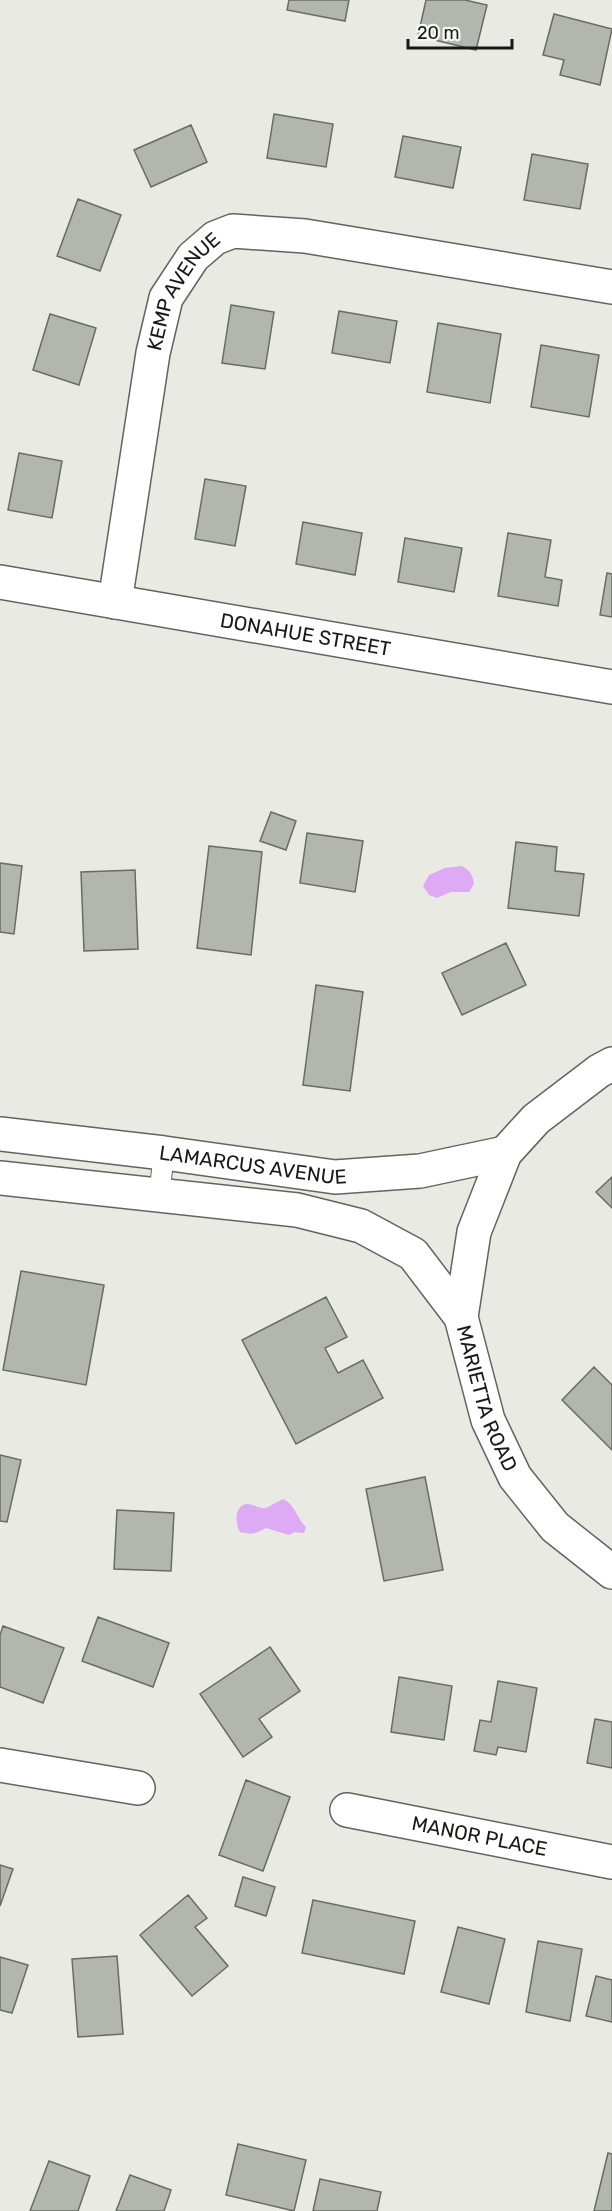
<svg xmlns="http://www.w3.org/2000/svg" width="612" height="2211" font-family="Rubik,sans-serif">
<style>
.water{fill:#deaaf6}
.building{fill:#b3b5af;stroke:#696b65;stroke-width:1.5}
.lines{fill:none;stroke-linecap:round;stroke-linejoin:round}
.service-casing{stroke:#62645e;stroke-width:22}
.minor-casing{stroke:#62645e;stroke-width:36}
.service{stroke:#fff;stroke-width:20}
.minor{stroke:#fff;stroke-width:33}
.labels{text-anchor:middle;stroke-width:4.5;stroke-linejoin:round;paint-order:stroke}
.street-label{font-size:20px;fill:#181916;stroke:#f5f7f1}
</style>
<rect width="100%" height="100%" fill="#e8eae3"/>
<path class="water" d="M 461,866 C 470,869 473,876 474,884 L 469,892 L 451,892 L 437,898 L 429,895 L 423,886 L 429,875 L 445,868 Z
M 283,1499 C 295,1504 297,1519 306,1527 L 304,1533 L 295,1532 L 289,1535 L 266,1528 C 255,1534 252,1535 240,1532 C 235,1524 234,1505 247,1504 C 254,1504 259,1509 266,1508 Z"/>
<path class="building" d="M 289,0 L 349,0 L 345,21 L 287,10 Z
M 426,0 L 465,0 L 487,5 L 476,50 L 418,36 Z
M 554,14 L 612,29 L 600,85 L 560,75 L 564,60 L 543,55 Z
M 274,114 L 333,124 L 326,167 L 267,158 Z
M 191,125 L 207,162 L 151,187 L 134,150 Z
M 403,136 L 461,147 L 453,188 L 395,177 Z
M 532,154 L 588,164 L 580,209 L 524,200 Z
M 78,199 L 121,215 L 100,271 L 57,256 Z
M 231,305 L 274,312 L 265,369 L 222,363 Z
M 339,311 L 397,321 L 390,363 L 332,353 Z
M 50,314 L 96,328 L 79,385 L 33,370 Z
M 438,323 L 501,334 L 490,403 L 427,392 Z
M 541,345 L 599,355 L 589,417 L 531,407 Z
M 19,453 L 62,461 L 52,518 L 8,510 Z
M 205,479 L 246,486 L 235,546 L 195,539 Z
M 303,522 L 362,533 L 355,575 L 296,564 Z
M 508,533 L 551,540 L 545,577 L 562,580 L 558,606 L 498,596 Z
M 405,538 L 462,548 L 454,592 L 398,582 Z
M 607,573 L 612,574 L 612,617 L 600,615 Z
M 271,812 L 296,821 L 286,850 L 260,841 Z
M 307,833 L 363,841 L 355,892 L 300,883 Z
M 516,842 L 557,847 L 555,871 L 584,874 L 579,916 L 508,908 Z
M 209,846 L 262,852 L 251,955 L 197,948 Z
M 0,863 L 22,866 L 14,934 L 0,932 Z
M 135,870 L 138,949 L 84,951 L 81,872 Z
M 506,943 L 526,985 L 462,1015 L 442,973 Z
M 316,985 L 363,992 L 350,1091 L 303,1085 Z
M 612,1177 L 612,1208 L 596,1192 Z
M 21,1271 L 104,1285 L 86,1385 L 3,1370 Z
M 326,1297 L 347,1337 L 325,1348 L 338,1373 L 363,1360 L 383,1398 L 296,1444 L 242,1340 Z
M 594,1367 L 612,1385 L 612,1450 L 562,1400 Z
M 0,1455 L 21,1460 L 7,1522 L 0,1521 Z
M 425,1477 L 443,1570 L 384,1581 L 366,1489 Z
M 117,1510 L 174,1513 L 171,1571 L 114,1569 Z
M 98,1617 L 169,1643 L 153,1687 L 82,1661 Z
M 3,1626 L 64,1648 L 43,1703 L 0,1687 L 0,1635 Z
M 270,1647 L 300,1691 L 259,1719 L 272,1737 L 243,1757 L 200,1694 Z
M 399,1677 L 452,1686 L 444,1740 L 391,1732 Z
M 498,1681 L 537,1688 L 526,1752 L 498,1747 L 496,1755 L 474,1751 L 480,1720 L 491,1722 Z
M 595,1719 L 612,1722 L 612,1768 L 587,1763 Z
M 246,1780 L 290,1797 L 263,1871 L 219,1855 Z
M 0,1865 L 13,1869 L 0,1906 Z
M 243,1877 L 275,1887 L 266,1916 L 235,1906 Z
M 188,1895 L 207,1918 L 195,1927 L 228,1966 L 192,1996 L 140,1935 Z
M 313,1900 L 415,1921 L 404,1974 L 302,1953 Z
M 458,1927 L 505,1939 L 489,2004 L 441,1992 Z
M 538,1941 L 582,1949 L 570,2021 L 526,2012 Z
M 117,1956 L 123,2034 L 78,2037 L 72,1959 Z
M 0,1957 L 28,1965 L 12,2013 L 0,2010 Z
M 596,1976 L 612,1980 L 612,2022 L 586,2016 Z
M 238,2144 L 306,2160 L 294,2211 L 226,2195 Z
M 608,2153 L 612,2154 L 612,2211 L 594,2211 Z
M 49,2161 L 90,2176 L 78,2211 L 30,2211 Z
M 130,2175 L 171,2190 L 164,2211 L 116,2211 Z
M 320,2179 L 381,2192 L 377,2211 L 313,2211 Z"/>
<g class="lines">
<g class="service-casing">
<path id="service" d="M 159,1196 L 164,1153"/>
</g>
<g class="minor-casing">
<g id="minor">
<path id="s1" d="M 0,582 L 612,687"/>
<path id="s2" d="M 115,602 L 153,353 L 166,298 L 193,257 L 215,238 L 233,231 L 305,236 L 612,287"/>
<path id="s3" d="M 612,1064 L 599,1071 L 536,1119 L 505,1153 L 474,1232 L 461,1317 L 488,1420 L 515,1477 L 555,1527 L 612,1572"/>
<path id="s4" d="M 0,1134 L 164,1153 L 335,1177 L 420,1171 L 505,1153"/>
<path d="M 0,1178 L 297,1210 L 361,1226 L 413,1254 L 461,1317"/>
<path d="M 0,1765 L 138,1788"/>
<path id="s5" d="M 347,1810 L 612,1862"/>
</g>
</g>
<use href="#service" class="service"/>
<use href="#minor" class="minor"/>
</g>
<g class="labels">
<g class="street-label">
<text dy="7" stroke="none"><textPath href="#s2" startOffset="322">KEMP AVENUE</textPath></text>
<text dy="7" stroke="none"><textPath href="#s1" startOffset="310">DONAHUE STREET</textPath></text>
<text dy="7" stroke="none"><textPath href="#s4" startOffset="255">LAMARCUS AVENUE</textPath></text>
<text dy="7" stroke="none"><textPath href="#s3" startOffset="396">MARIETTA ROAD</textPath></text>
<text dy="7" stroke="none"><textPath href="#s5" startOffset="135">MANOR PLACE</textPath></text>
</g>
</g>
<path d="M408 39v9h104v-9" fill="none" stroke="#181916" stroke-width="3"/>
<text x="417" y="39" font-size="18" fill="#181916" stroke="#f5f7f1" stroke-width="4.5" paint-order="stroke">20 m</text>
</svg>
